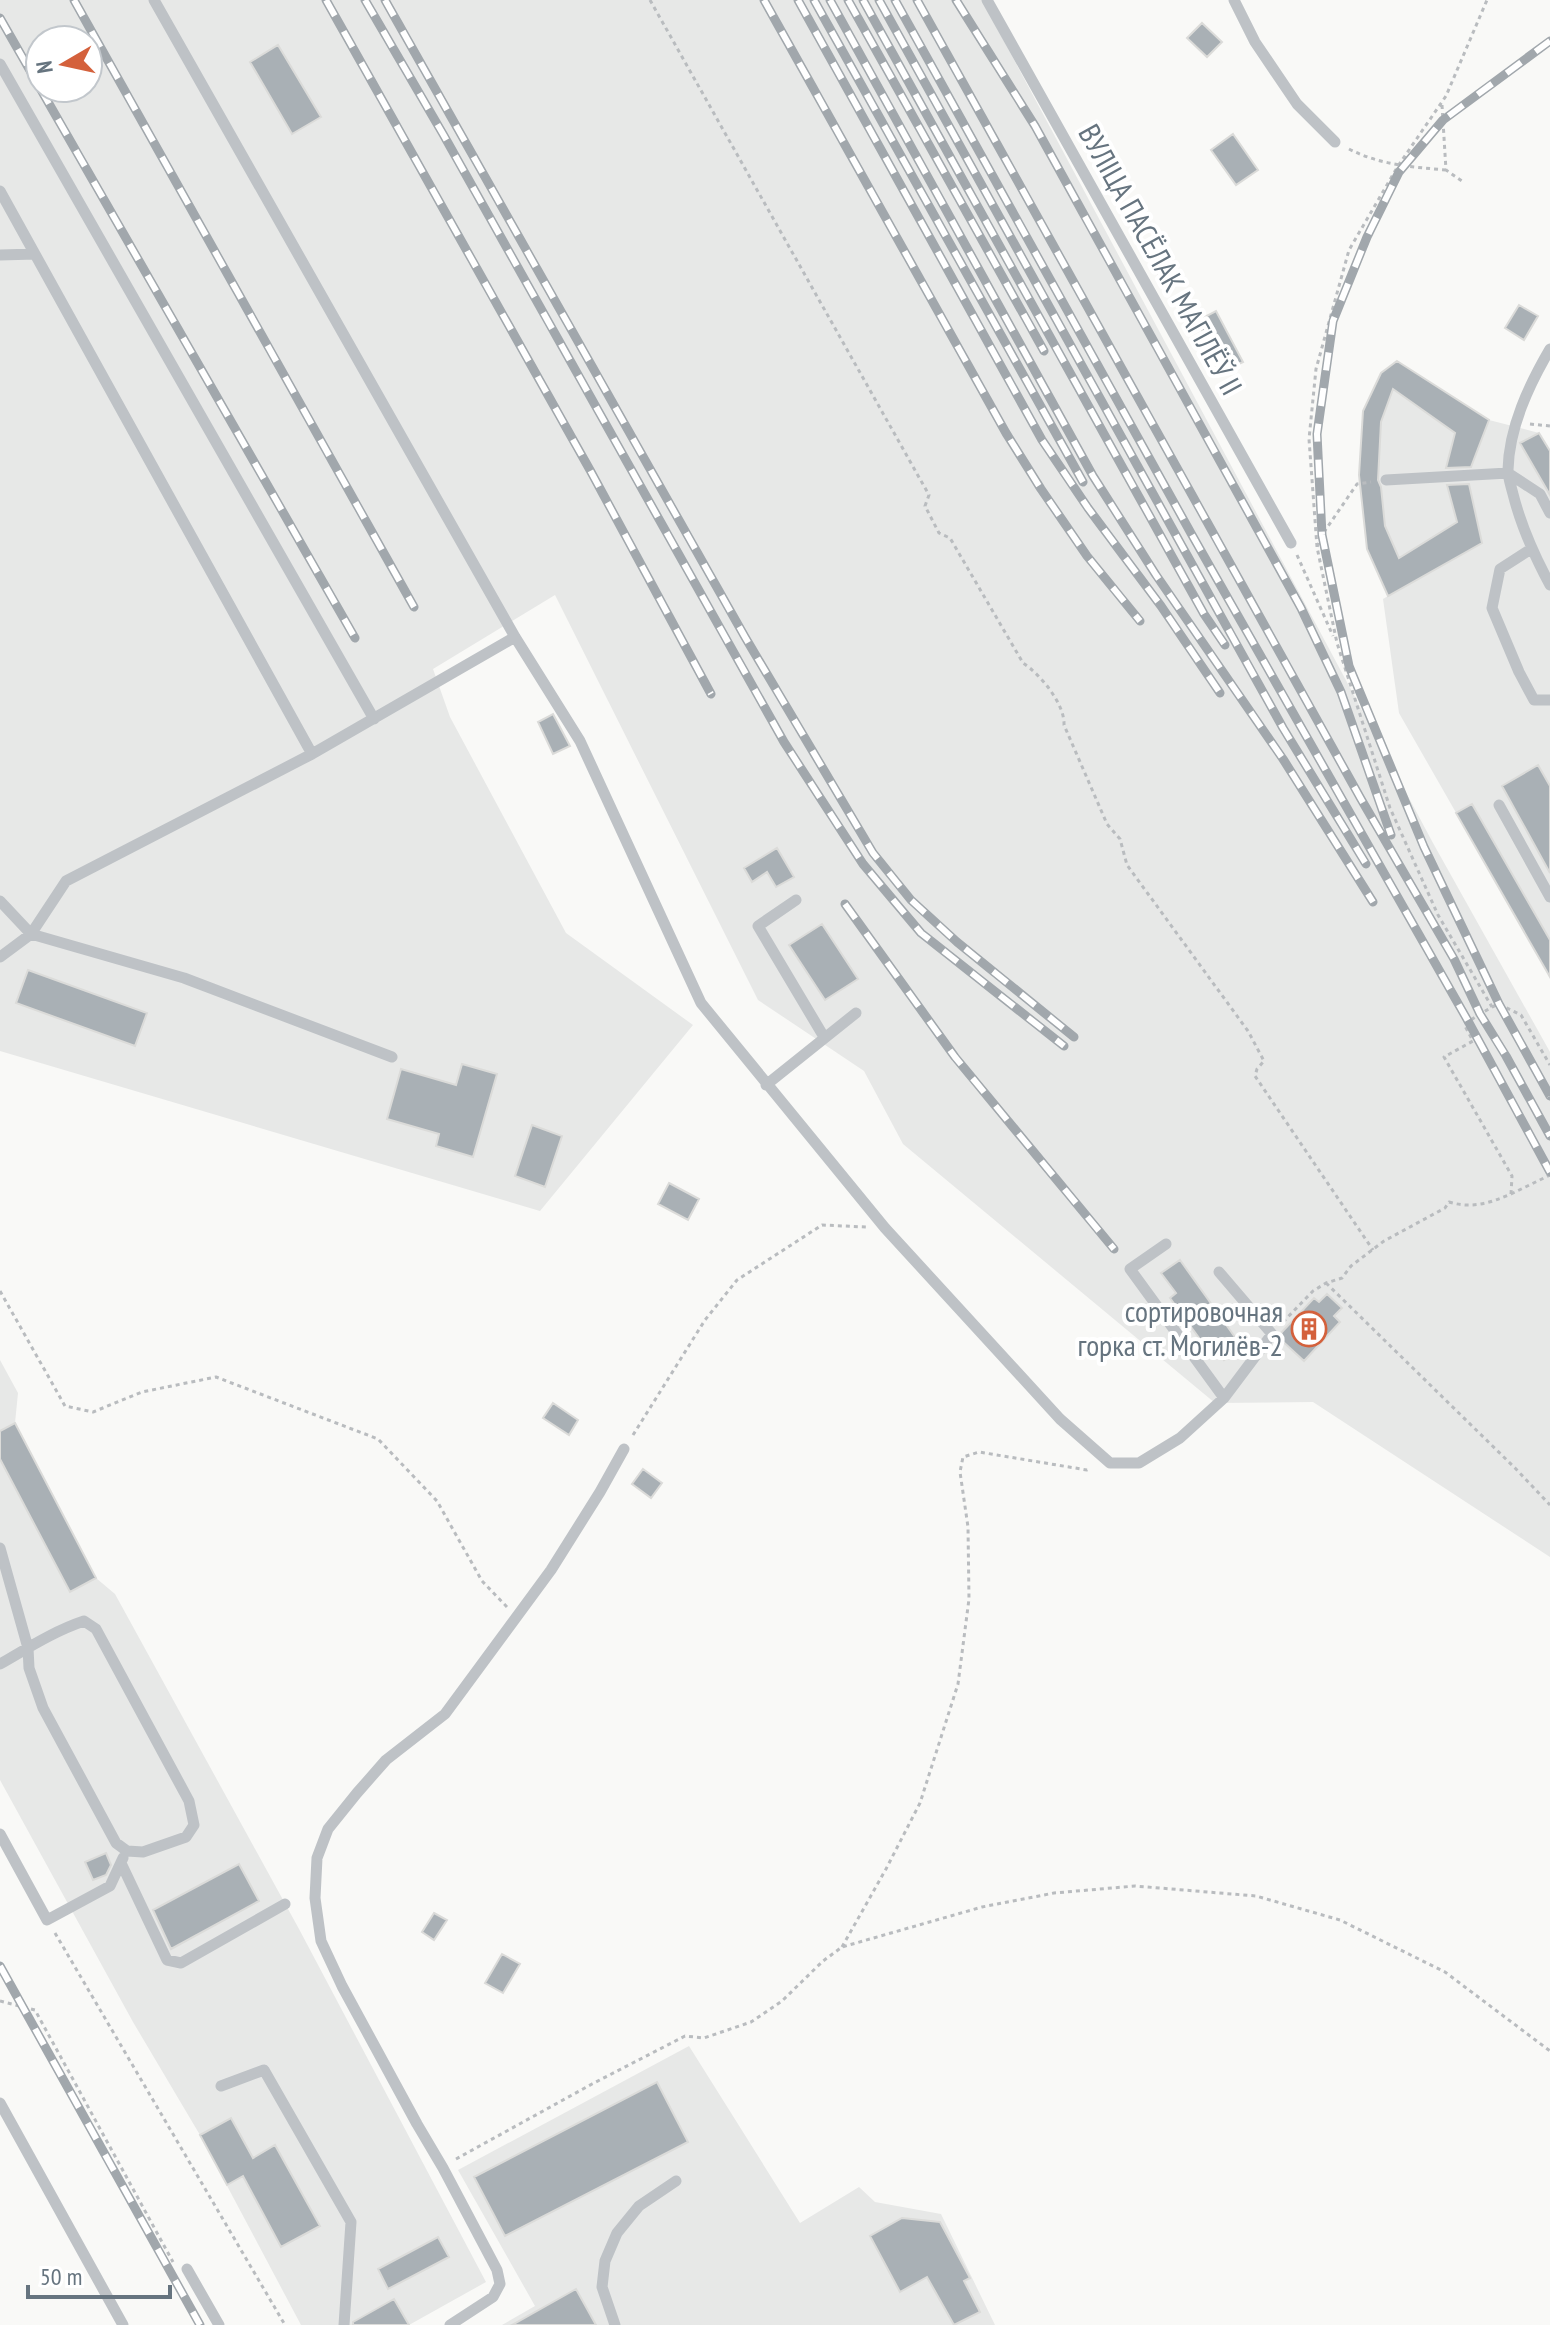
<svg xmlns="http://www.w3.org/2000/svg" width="1550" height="2325" font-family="'PT Sans Narrow',sans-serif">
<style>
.built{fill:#e7e8e7;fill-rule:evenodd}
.building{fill:#a9b0b5;stroke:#dbdbd9;stroke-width:2}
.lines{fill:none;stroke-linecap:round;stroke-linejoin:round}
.path{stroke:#b9bcbf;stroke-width:3;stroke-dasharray:4 4;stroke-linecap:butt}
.service{stroke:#bec2c6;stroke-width:11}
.rail-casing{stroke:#a1a7ac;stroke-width:9}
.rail{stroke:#fff;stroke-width:6;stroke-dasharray:18;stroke-linecap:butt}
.labels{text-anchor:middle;stroke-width:8;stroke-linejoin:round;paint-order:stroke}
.street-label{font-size:30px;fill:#66747f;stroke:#fff}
.poi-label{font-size:30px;fill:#66747f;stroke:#fff;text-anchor:end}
</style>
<rect width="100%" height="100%" fill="#f9f9f7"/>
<path class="built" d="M 0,0 L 982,0 L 1433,843 L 1550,1052 L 1550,1557 L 1313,1402 L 1215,1403 L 903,1144 L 864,1071 L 758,1000 L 555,595 L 433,669 L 450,717 L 566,933 L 693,1025 L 540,1211 L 0,1051 ZM 40,40 L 88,40 L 88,88 L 40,88 Z
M 1397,361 L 1489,420 L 1539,433 L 1550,451 L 1550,977 L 1399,713 L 1383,599 L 1388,596 L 1359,473 L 1363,411 L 1381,373 Z
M 0,1360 L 18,1393 L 15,1423 L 96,1578 L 115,1594 L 299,1929 L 486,2282 L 409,2325 L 301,2325 L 200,2135 L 133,2022 L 0,1780 Z
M 689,2046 L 800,2223 L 859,2187 L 875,2202 L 941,2214 L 995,2325 L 502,2325 L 535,2306 L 458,2170 Z"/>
<path class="building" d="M 1202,23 L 1222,42 L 1207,57 L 1187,38 Z
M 278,45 L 321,117 L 292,134 L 250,62 Z
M 1233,134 L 1258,170 L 1236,185 L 1211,150 Z
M 1171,260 L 1180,278 L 1164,286 L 1155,267 Z
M 1519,305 L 1538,316 L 1524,340 L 1505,328 Z
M 1216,311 L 1243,362 L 1223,372 L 1197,321 Z
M 1397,361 L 1489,420 L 1471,467 L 1446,468 L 1455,433 L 1393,389 L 1381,422 L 1378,480 L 1381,487 L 1385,526 L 1399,558 L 1457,522 L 1447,485 L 1469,484 L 1482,543 L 1388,596 L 1367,549 L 1359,475 L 1363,411 L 1381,373 Z
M 1539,433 L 1550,451 L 1550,495 L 1520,443 Z
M 553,714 L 570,746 L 553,754 L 538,722 Z
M 1538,765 L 1550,786 L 1550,873 L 1502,786 Z
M 1472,804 L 1550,940 L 1550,977 L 1456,813 Z
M 777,848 L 794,877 L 776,887 L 767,872 L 752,882 L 744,868 Z
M 822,924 L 858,979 L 825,1000 L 789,945 Z
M 28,970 L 147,1013 L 135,1046 L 16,1003 Z
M 462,1064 L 497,1074 L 473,1157 L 436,1146 L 439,1134 L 387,1119 L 401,1069 L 456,1085 Z
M 532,1125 L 562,1136 L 545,1187 L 515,1176 Z
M 669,1183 L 699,1199 L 688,1220 L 658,1204 Z
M 1180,1260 L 1242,1347 L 1224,1360 L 1208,1338 L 1202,1342 L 1170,1298 L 1176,1293 L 1161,1273 Z
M 1327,1294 L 1342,1308 L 1334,1316 L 1340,1322 L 1304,1361 L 1279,1338 L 1280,1334 L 1314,1298 L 1319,1302 Z
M 553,1403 L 578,1420 L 569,1435 L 543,1418 Z
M 15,1423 L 96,1578 L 70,1592 L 0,1459 L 0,1431 Z
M 643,1469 L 662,1483 L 651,1498 L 632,1484 Z
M 106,1853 L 111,1865 L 106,1875 L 93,1880 L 85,1862 Z
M 239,1864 L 259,1901 L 171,1949 L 153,1910 Z
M 434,1913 L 447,1920 L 434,1940 L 422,1932 Z
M 502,1954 L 520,1964 L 503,1993 L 485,1983 Z
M 657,2082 L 688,2142 L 505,2236 L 474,2177 Z
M 231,2118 L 253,2158 L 275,2145 L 320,2226 L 281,2247 L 243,2176 L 227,2185 L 200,2135 Z
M 902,2218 L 940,2222 L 970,2278 L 964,2281 L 980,2312 L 954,2325 L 927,2277 L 900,2292 L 870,2236 Z
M 438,2237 L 449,2257 L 388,2289 L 378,2269 Z
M 576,2289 L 596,2325 L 512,2325 Z
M 394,2299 L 409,2325 L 353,2325 L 353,2322 Z"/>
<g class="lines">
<path class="path" d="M 650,0 L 929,495 L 925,506 L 939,533 L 950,538 L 1023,663 C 1040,674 1065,704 1064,725 L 1107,824 L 1120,839 L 1127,865 L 1248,1031 L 1264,1061 L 1257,1069 L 1255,1076 L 1373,1250
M 1442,105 L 1446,170 L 1462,181
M 1349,149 C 1380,165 1412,167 1446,170
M 1530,424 L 1550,426
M 1317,547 L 1309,439 L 1316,369 L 1349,250 L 1398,166 L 1446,96 L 1487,0
M 1297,555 L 1333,636
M 1492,1007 L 1499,1004 L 1521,1015 L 1550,1065
M 1511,1194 L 1550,1175
M 1326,1283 L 1515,1468 L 1550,1505
M 0,1291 L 65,1406 L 93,1412 L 142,1392 L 216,1377 L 378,1439 L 437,1501 L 482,1581 L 507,1607
M 1283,1322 L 1313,1291 L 1326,1283 L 1342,1278 L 1351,1266 L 1384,1241 L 1445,1208 L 1449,1202 C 1472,1209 1490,1203 1511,1194 L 1512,1176 L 1444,1057 L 1473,1041 L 1464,1024 L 1492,1007 L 1438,915 L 1390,808 L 1337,643 L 1317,547 L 1322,535 L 1357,484 L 1371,482
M 633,1435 L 705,1320 L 737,1280 L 822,1225 L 866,1227
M 55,1933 L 285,2325
M 842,1947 L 886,1869 L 920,1803 L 958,1684 L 969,1599 L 968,1527 L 960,1472 L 963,1457 L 979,1452 L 1087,1470 L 1091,1468
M 0,2001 L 35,2010 L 173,2262
M 456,2159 L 592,2084 L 685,2036 L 704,2038 L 751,2022 L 782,2001 L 823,1961 L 842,1947 L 982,1907 L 1054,1893 L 1135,1886 L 1256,1896 L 1340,1920 L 1445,1972 L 1550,2051"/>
<path class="service" d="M 154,0 L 515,637 L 580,741 L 701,1003 L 885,1228 L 1060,1419 L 1110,1463 L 1139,1463 L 1180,1438 L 1224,1398 L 1272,1334 L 1219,1272
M 987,0 L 1291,543
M 1234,0 L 1255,42 L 1297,104 L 1335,142
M 0,64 L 374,719
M 0,191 L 312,754
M 0,255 L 35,254
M 1550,349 C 1529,385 1509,427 1508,470 C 1508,478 1511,486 1513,494 C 1521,526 1534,555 1550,585
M 1386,480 L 1508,473 L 1540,494 L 1550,513
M 1531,549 L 1500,569 L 1492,608 L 1519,672 L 1534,700 L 1550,700
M 1499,805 L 1550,897
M 796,900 L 758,926 L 824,1037
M 0,901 L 31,934 L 184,978 L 392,1057
M 0,957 L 31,934 L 66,881 L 312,754 L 515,637
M 766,1085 L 856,1013
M 1166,1244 L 1130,1269 L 1224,1398
M 0,1548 L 28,1648 L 29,1668 L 43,1708 L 116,1843 L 127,1851 L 143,1852 L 186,1837 L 194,1825 L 189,1801 L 96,1629 L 84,1621 C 54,1631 28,1648 0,1664
M 0,1834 L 47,1920 L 110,1886 L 123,1858
M 121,1863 L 167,1960 L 181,1963 L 285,1904
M 221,2086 L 264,2070 L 351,2222 L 344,2325
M 0,2103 L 123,2325
M 187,2269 L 219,2325
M 450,2325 L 493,2297 L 500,2284 L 497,2270 L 443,2168 L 417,2124 L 342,1986 L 321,1941 L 315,1898 L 317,1858 L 328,1829 L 357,1793 L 386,1760 L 445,1714 L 551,1570 L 600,1492 L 624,1449
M 615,2325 L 602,2287 L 605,2261 L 617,2233 L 639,2206 L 676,2181"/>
<g class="rail-casing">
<path id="rail" d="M 74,0 L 414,607
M 326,0 L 590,470 L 711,694
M 365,0 L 443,134 L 784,742 L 863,864 L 921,933 L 1064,1046
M 385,0 L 745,637 L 873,853 L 911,900 L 957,942 L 1074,1037
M 764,0 L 1006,433 L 1041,489 L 1087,556 L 1140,621
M 798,0 L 1042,440 L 1088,508 L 1161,606 L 1220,693
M 814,0 L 1083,482
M 830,0 L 1093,476 L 1156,575 L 1283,759 L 1373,902
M 848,0 L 1044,351
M 863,0 L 1204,614 L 1225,645
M 879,0 L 1283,728 L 1366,864
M 895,0 L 1192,535 L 1468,1021 L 1550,1172
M 917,0 L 1361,799 L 1454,959 L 1480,1014 L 1506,1056 L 1550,1136
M 956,0 L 1035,126 L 1301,608 L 1341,692 L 1391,835
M 0,18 L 40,88
M 1550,41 L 1443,120 L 1399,172 L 1367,237 L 1333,321 L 1317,434 L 1322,535 L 1349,666 L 1424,847 L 1499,1004 L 1550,1096
M 40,88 L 355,638
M 845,904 L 955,1057 L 1114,1249
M 0,1966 L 200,2325"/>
</g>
<use href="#rail" class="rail"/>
</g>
<defs>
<g id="building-ring" transform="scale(1.8)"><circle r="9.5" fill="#fff" stroke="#d4613c" stroke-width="1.5"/><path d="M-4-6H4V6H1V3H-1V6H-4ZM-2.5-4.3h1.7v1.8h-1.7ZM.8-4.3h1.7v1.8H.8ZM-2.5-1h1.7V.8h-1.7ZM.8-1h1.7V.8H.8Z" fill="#d4613c"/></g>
</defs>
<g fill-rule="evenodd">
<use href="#building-ring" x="1309" y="1329"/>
</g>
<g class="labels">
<g class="street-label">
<text transform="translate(1160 260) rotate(61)" y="10">ВУЛІЦА ПАСЁЛАК МАГІЛЁЎ II</text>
</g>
<g class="poi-label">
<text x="1283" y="1322">сортировочная<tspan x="1283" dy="34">горка ст. Могилёв-2</tspan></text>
</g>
</g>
<g transform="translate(64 64) rotate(261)"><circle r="38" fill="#ffffff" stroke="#c2c7cc" stroke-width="2"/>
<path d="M0-6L14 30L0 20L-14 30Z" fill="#d4613c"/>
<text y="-12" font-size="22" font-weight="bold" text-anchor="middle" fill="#66747f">N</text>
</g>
<path d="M28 2285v12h142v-12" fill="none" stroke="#66747f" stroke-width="4"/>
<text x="40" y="2285" font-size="24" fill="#66747f" stroke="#ffffff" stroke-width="6" paint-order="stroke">50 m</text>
</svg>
